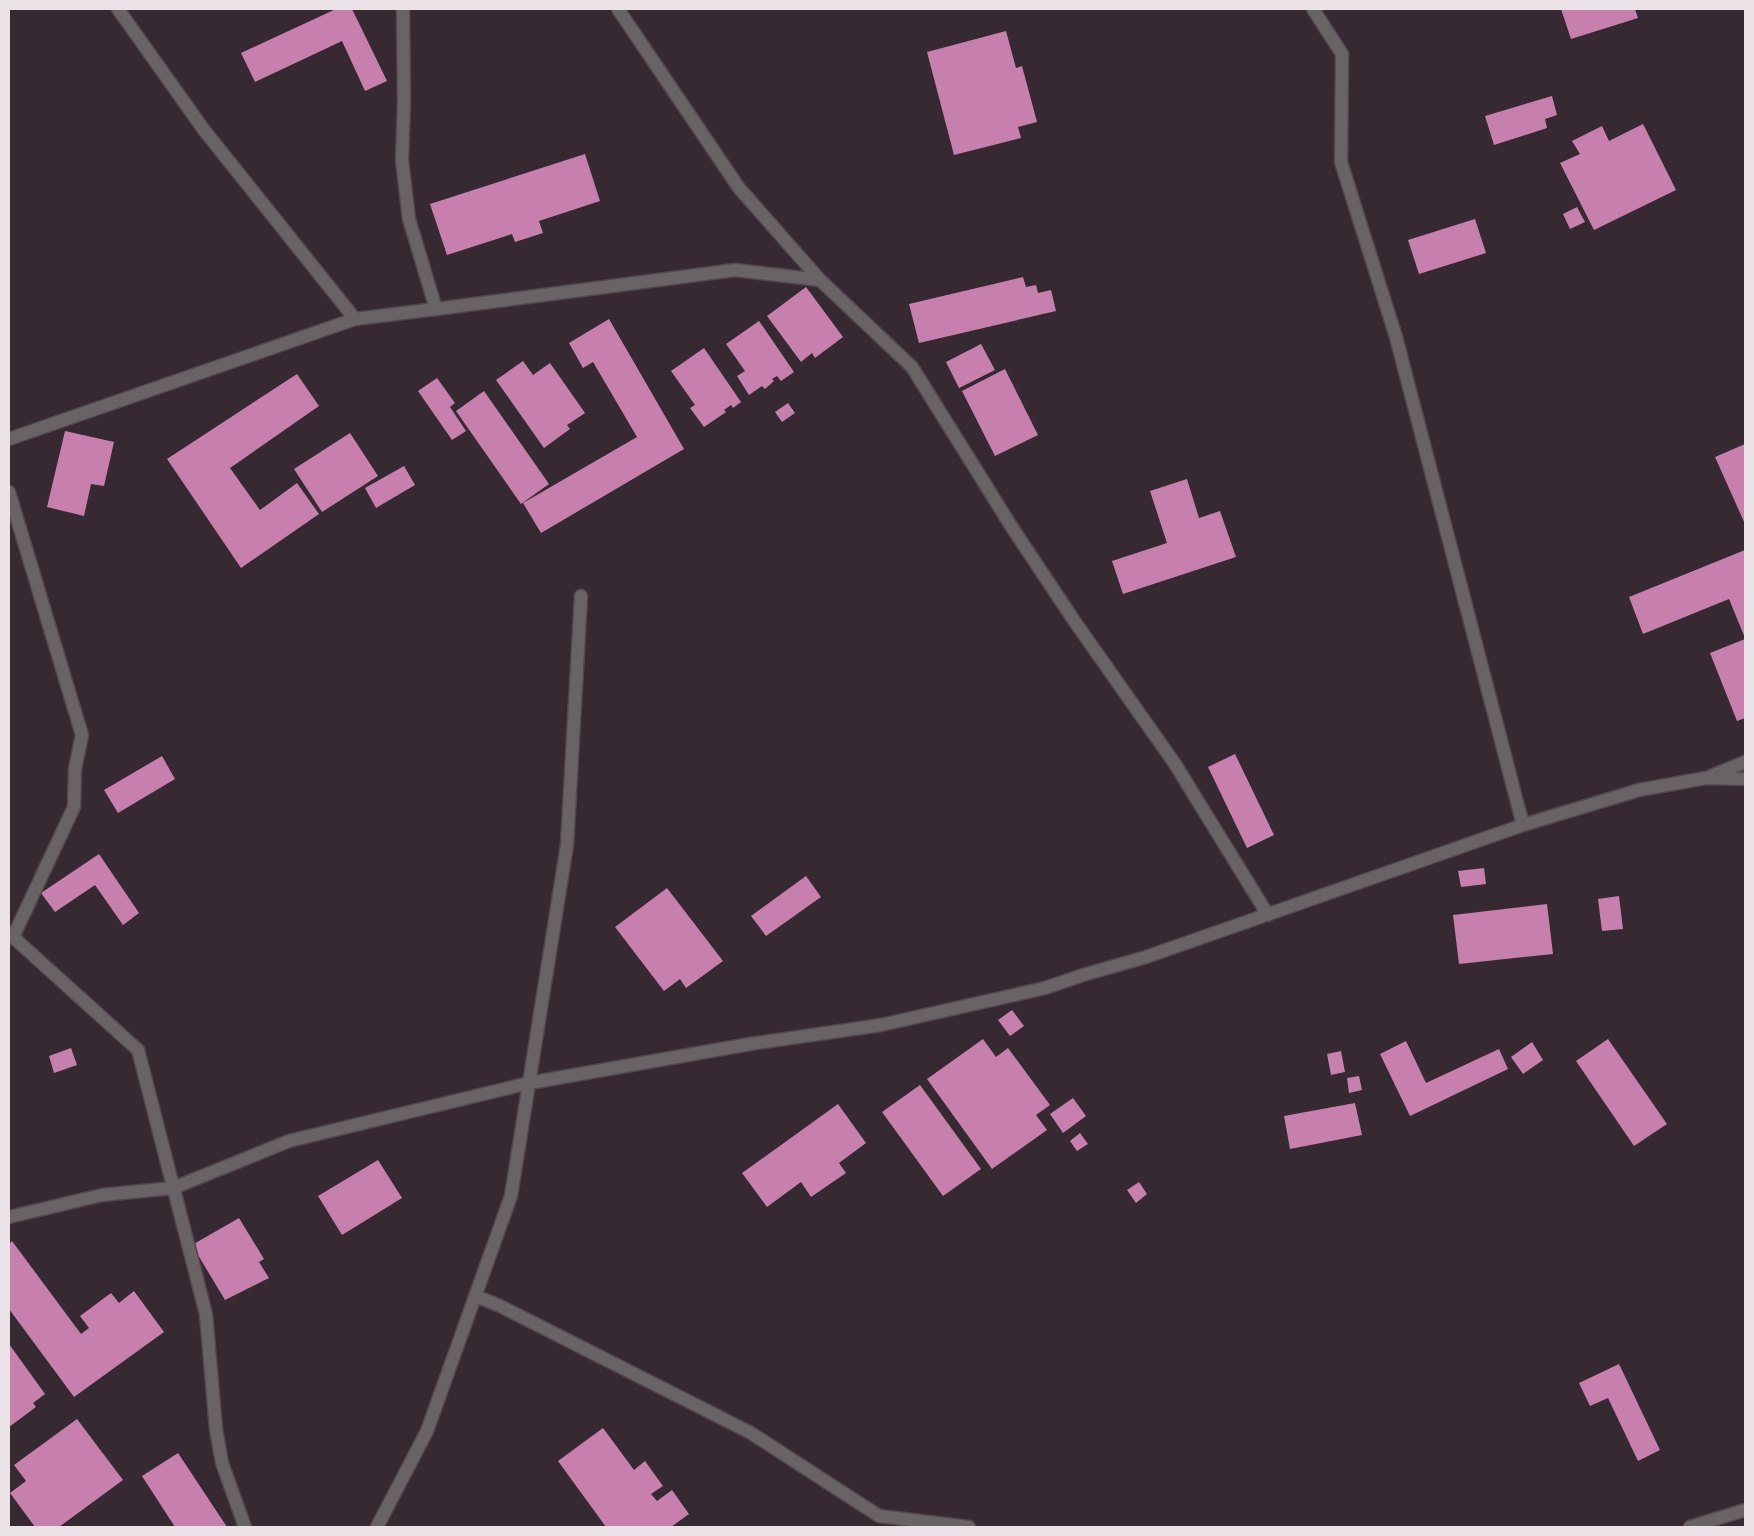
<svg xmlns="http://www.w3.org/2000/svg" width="1754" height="1536" font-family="Figtree,sans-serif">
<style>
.building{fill:#c780ae}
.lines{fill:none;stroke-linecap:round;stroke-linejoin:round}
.street-casing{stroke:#53474e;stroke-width:15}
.street{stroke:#696366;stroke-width:12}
</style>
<rect width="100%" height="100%" fill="#362931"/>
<path class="building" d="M 336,9 L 352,9 L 387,81 L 365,91 L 342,41 L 255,82 L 241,53 Z
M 1561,9 L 1635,9 L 1638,18 L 1571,39 Z
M 1006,31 L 1016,68 L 1022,66 L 1037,122 L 1018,127 L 1021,138 L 954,155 L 927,52 Z
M 1552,96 L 1557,115 L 1545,119 L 1547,128 L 1494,145 L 1485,116 Z
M 1643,124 L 1676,190 L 1594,230 L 1560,163 L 1580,154 L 1572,141 L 1602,126 L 1609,141 Z
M 585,154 L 600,201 L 539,221 L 543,233 L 515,242 L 512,234 L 447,255 L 430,204 Z
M 1577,207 L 1585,222 L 1570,229 L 1563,214 Z
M 1475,219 L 1486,253 L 1419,274 L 1408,240 Z
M 1023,277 L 1026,287 L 1036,285 L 1038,293 L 1051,290 L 1056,311 L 919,343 L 909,304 Z
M 806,287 L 843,337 L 815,358 L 812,353 L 801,362 L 767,316 Z
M 609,319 L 684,449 L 541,533 L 523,503 L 637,437 L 593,362 L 583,368 L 569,343 Z
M 759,321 L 794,372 L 781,381 L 777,376 L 772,379 L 774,381 L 765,389 L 762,386 L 749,395 L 737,376 L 745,371 L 726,344 Z
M 981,344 L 995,370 L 959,388 L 946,362 Z
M 704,348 L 741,402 L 733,408 L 731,405 L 724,410 L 726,412 L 704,427 L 690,408 L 695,405 L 671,371 Z
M 523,361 L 533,375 L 550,363 L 585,413 L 567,425 L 570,429 L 544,448 L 496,380 Z
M 1005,369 L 1038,435 L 995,456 L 962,391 Z
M 297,374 L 319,406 L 230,468 L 260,510 L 297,483 L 319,514 L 241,568 L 167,459 Z
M 437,378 L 455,403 L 450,407 L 466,431 L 452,440 L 418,391 Z
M 484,391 L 549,484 L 521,504 L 456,411 Z
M 788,403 L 795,413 L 782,422 L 775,412 Z
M 65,431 L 114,442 L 104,486 L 91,484 L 84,516 L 47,507 Z
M 350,433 L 378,476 L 322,512 L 294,469 Z
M 1745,444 L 1745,524 L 1715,457 Z
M 404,466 L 415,485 L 376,508 L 365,488 Z
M 1187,479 L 1199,518 L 1220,511 L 1236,557 L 1123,594 L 1112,561 L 1167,543 L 1150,491 Z
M 1745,550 L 1745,638 L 1729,599 L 1643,634 L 1629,597 Z
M 1745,639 L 1745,718 L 1737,721 L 1710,653 Z
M 1235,754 L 1274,835 L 1247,848 L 1208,767 Z
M 162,756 L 175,779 L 118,813 L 104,790 Z
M 99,854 L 139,913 L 123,925 L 95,885 L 55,912 L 41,893 Z
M 1484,868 L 1486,884 L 1461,887 L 1458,871 Z
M 806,876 L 821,897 L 766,936 L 751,916 Z
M 667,888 L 723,961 L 686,988 L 680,979 L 664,991 L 615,927 Z
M 1619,896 L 1623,929 L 1602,931 L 1598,899 Z
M 1547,904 L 1553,954 L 1459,964 L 1453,915 Z
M 1012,1010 L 1024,1026 L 1010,1036 L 998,1020 Z
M 983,1039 L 996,1057 L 1008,1048 L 1050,1105 L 1036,1115 L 1047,1130 L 992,1169 L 927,1079 Z
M 1608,1039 L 1667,1124 L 1634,1146 L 1576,1061 Z
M 1406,1041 L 1426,1083 L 1499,1049 L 1508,1069 L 1410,1116 L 1380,1054 Z
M 1532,1042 L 1543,1060 L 1523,1074 L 1511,1057 Z
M 71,1048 L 77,1065 L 54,1073 L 49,1056 Z
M 1341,1051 L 1345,1072 L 1331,1075 L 1327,1054 Z
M 1359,1076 L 1362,1090 L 1349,1093 L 1347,1078 Z
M 920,1085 L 981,1169 L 943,1196 L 882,1112 Z
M 1073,1098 L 1086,1116 L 1063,1133 L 1050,1114 Z
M 1355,1103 L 1362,1135 L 1290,1149 L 1284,1116 Z
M 838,1104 L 866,1143 L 839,1163 L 846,1173 L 811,1197 L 801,1182 L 767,1207 L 742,1173 Z
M 1080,1133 L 1088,1144 L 1077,1151 L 1070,1141 Z
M 378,1160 L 402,1198 L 342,1235 L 318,1196 Z
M 1139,1182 L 1147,1194 L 1136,1203 L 1127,1190 Z
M 239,1218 L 264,1259 L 259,1262 L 269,1278 L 225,1300 L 192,1245 Z
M 12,1241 L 81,1334 L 89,1328 L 80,1316 L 111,1293 L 119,1303 L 134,1291 L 164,1332 L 74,1397 L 9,1309 L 9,1244 Z
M 9,1344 L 45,1394 L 33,1403 L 36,1407 L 9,1427 Z
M 1619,1364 L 1660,1450 L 1638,1461 L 1608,1398 L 1590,1406 L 1579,1383 Z
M 77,1419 L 123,1480 L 59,1527 L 35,1527 L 10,1493 L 26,1481 L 14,1465 Z
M 603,1428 L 634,1470 L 645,1461 L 663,1486 L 651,1494 L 657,1501 L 672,1490 L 689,1514 L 671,1527 L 606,1527 L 558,1461 Z
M 178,1453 L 227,1527 L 175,1527 L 142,1476 Z"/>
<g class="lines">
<g class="street-casing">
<path id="street" d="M 118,9 L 204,130 L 355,319
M 618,9 L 739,188 L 820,280
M 1313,9 L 1342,54 L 1341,162 L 1396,337 L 1523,825
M 436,309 L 735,270 L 820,280 L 912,367 L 1013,529 L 1075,622 L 1175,764 L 1268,915
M 9,439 L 355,319 L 436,309 L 409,219 L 402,160 L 404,103 L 403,9
M 9,492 L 82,735 L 75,769 L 74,807 L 13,937 L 138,1050 L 206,1314 L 216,1429 L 222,1463 L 245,1527
M 1711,776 L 1745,762
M 9,1217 L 102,1195 L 173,1188 L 289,1141 L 529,1083 L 750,1044 L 881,1025 L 1045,988 L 1083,975 L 1146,957 L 1523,825 L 1639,790 L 1706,778 L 1745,779
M 475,1296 L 498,1305 L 751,1433 L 879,1516 L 969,1527
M 377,1527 L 427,1431 L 511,1196 L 567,845 L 581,596
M 1690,1527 L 1745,1510"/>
</g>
<use href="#street" class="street"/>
</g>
<rect width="1754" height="1536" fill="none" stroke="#eae2e7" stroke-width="20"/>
</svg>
